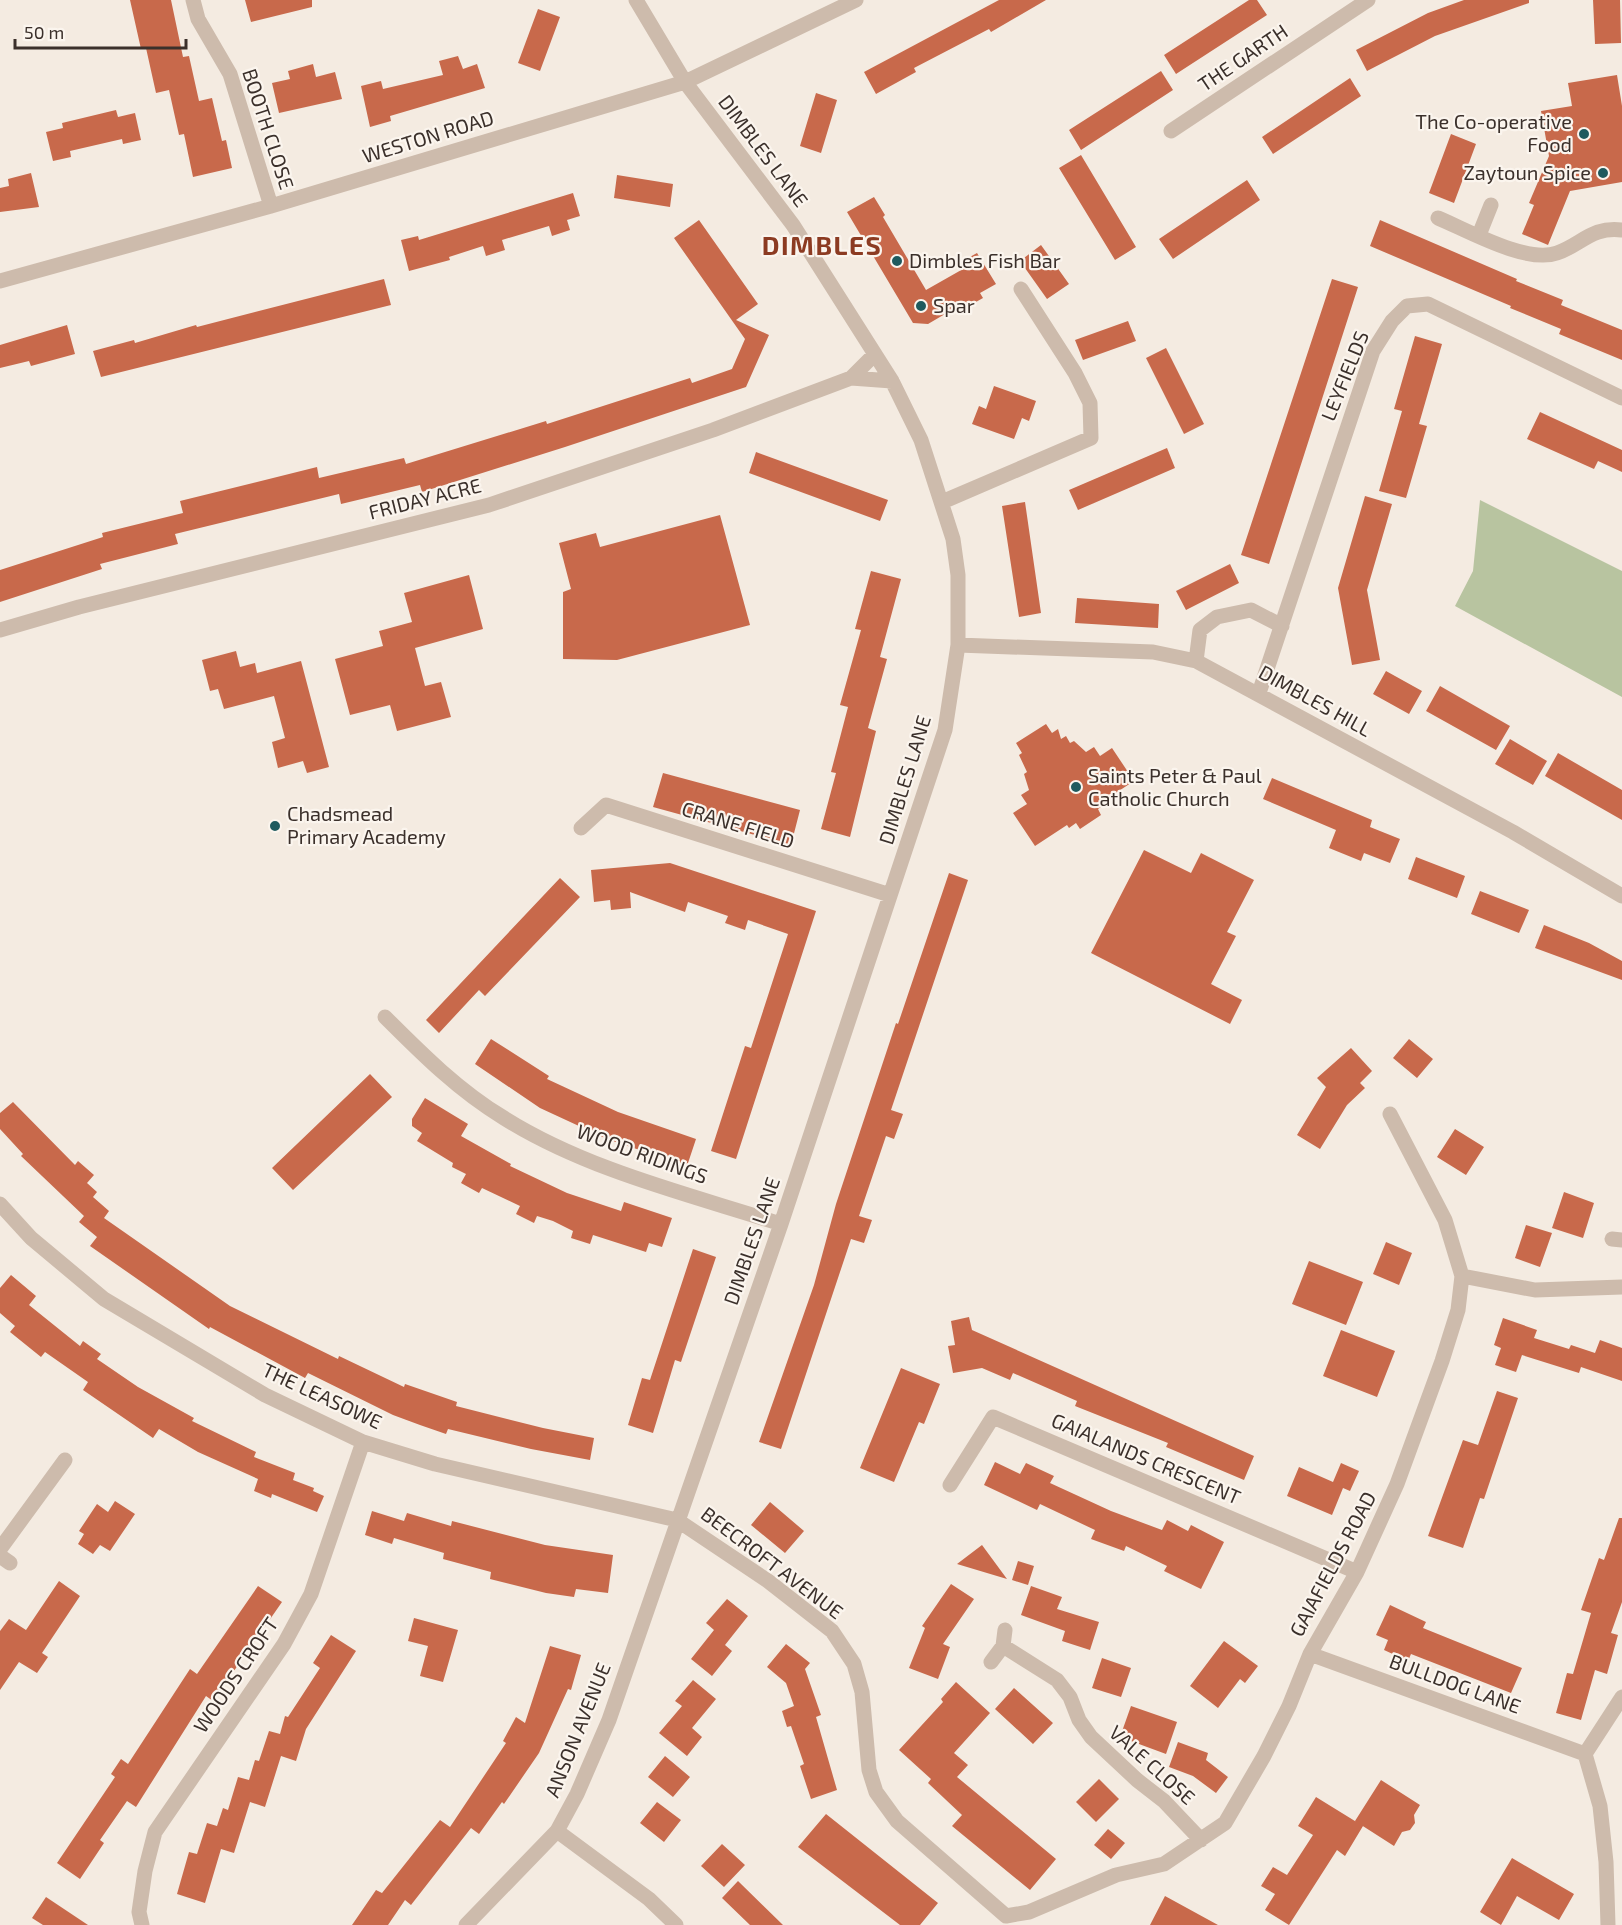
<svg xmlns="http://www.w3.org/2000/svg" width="1622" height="1925" font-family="'Exo 2',sans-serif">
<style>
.green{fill:#b8c4a0}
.building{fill:#c8694b}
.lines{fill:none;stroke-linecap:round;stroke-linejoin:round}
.street{stroke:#cdbbac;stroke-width:15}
.poi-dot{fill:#1f5a5e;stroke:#fbf5ee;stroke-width:2}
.labels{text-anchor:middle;stroke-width:4.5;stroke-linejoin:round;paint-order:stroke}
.street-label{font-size:20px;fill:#3b302b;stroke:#fbf5ee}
.poi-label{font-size:20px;fill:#3b302b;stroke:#fbf5ee;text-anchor:start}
.district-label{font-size:26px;font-weight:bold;letter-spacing:1.5px;fill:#8c3b22;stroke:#fbf5ee}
</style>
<rect width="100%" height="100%" fill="#f4ebe1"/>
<path class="green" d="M 1480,500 L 1622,571 L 1622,697 L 1455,606 L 1473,571 Z"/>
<path class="building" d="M 130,0 L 171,0 L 183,57 L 189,56 L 199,101 L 212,98 L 222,141 L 226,140 L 232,168 L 193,177 L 184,134 L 179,135 L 169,90 L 156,93 L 146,48 L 141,49 Z
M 245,0 L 312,0 L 312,7 L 251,22 Z
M 999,0 L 1046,0 L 991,32 L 989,29 L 914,68 L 916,72 L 876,94 L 864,72 Z
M 1249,0 L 1257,0 L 1267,15 L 1176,74 L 1164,55 Z
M 1464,0 L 1529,0 L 1529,3 L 1435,36 L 1367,71 L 1356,50 L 1428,13 Z
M 1593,0 L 1620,0 L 1621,43 L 1595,44 Z
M 538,9 L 560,17 L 540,71 L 518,63 Z
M 458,56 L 463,69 L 477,64 L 485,88 L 390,116 L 391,121 L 370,127 L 361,86 L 381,81 L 383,89 L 443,75 L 439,61 Z
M 313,64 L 316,77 L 335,72 L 342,99 L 279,113 L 272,83 L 290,79 L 288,71 Z
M 1161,71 L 1173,90 L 1081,150 L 1069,130 Z
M 1617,75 L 1622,106 L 1622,182 L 1570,191 L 1548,245 L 1522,234 L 1534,205 L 1529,203 L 1549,156 L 1541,111 L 1572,106 L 1568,83 Z
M 1350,78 L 1361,96 L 1273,154 L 1262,137 Z
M 816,93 L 837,100 L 821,153 L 800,146 Z
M 116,110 L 118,117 L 135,113 L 141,140 L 123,144 L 122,139 L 70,151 L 71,157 L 53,161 L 46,132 L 63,128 L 62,123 Z
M 1451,134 L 1476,144 L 1454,203 L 1429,193 Z
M 1081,155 L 1136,247 L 1115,260 L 1059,168 Z
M 31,173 L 39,207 L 0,212 L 0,188 L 9,186 L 8,179 Z
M 617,175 L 673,184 L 670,207 L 614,198 Z
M 1247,180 L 1260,200 L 1173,259 L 1159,239 Z
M 573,193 L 580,216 L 567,220 L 570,230 L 552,236 L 549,226 L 502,240 L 505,250 L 486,256 L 483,246 L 449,257 L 450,260 L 409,271 L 401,240 L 418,236 L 419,240 Z
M 874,197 L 885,215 L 883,217 L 926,290 L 963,269 L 959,263 L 977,253 L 996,284 L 980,293 L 983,298 L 960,311 L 957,307 L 928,324 L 913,323 L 847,212 Z
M 699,220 L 758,304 L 736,320 L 769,335 L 746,387 L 565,447 L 422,492 L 420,485 L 341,504 L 339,494 L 175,534 L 178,544 L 100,564 L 102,569 L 0,602 L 0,570 L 103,537 L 102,533 L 183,513 L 180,501 L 317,467 L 319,478 L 404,458 L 406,464 L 546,421 L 547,424 L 690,378 L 692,383 L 732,369 L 745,339 L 674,238 Z
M 1380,220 L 1517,279 L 1516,281 L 1563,300 L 1561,305 L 1622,330 L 1622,360 L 1559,334 L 1561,329 L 1510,308 L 1511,306 L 1370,246 Z
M 1041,245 L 1069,284 L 1047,299 L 1020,261 Z
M 384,279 L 391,305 L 101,377 L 93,351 L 134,340 L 135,343 L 196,325 L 197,327 Z
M 1332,279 L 1358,287 L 1269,564 L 1241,555 Z
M 1128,321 L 1136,341 L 1083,360 L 1075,340 Z
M 67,325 L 75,354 L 31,366 L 29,361 L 0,368 L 0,345 Z
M 1415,336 L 1442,344 L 1419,424 L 1427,426 L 1406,498 L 1379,491 L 1402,411 L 1394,409 Z
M 1166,348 L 1204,424 L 1184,434 L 1146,358 Z
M 994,386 L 1036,401 L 1029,421 L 1022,418 L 1014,439 L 972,424 L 979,406 L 986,409 Z
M 1540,412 L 1622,450 L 1622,472 L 1598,461 L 1594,469 L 1527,439 Z
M 1167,448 L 1175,468 L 1078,510 L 1069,490 Z
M 756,452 L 888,500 L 880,521 L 749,473 Z
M 1365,496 L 1392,504 L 1367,590 L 1380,660 L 1352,665 L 1338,588 Z
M 1025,502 L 1041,613 L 1019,617 L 1002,506 Z
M 720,515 L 750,625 L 617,660 L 563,659 L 563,592 L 571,589 L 559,543 L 596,533 L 600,547 Z
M 1230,564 L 1239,583 L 1186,610 L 1176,591 Z
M 871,571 L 901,579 L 880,657 L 887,659 L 868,728 L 876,731 L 850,837 L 821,829 L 836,773 L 831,772 L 848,707 L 840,705 L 861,630 L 855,629 Z
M 469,575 L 483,629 L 415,648 L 425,686 L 441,682 L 451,717 L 397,731 L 390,705 L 350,715 L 335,659 L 383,646 L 379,631 L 412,622 L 404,593 Z
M 1077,598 L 1159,604 L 1158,628 L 1075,623 Z
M 236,651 L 240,667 L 255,663 L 257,673 L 301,661 L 329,767 L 307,773 L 303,761 L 278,768 L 272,742 L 285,738 L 274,696 L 224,709 L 218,689 L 210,691 L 202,660 Z
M 1386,671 L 1422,691 L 1409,714 L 1373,694 Z
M 1440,686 L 1510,726 L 1496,750 L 1426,711 Z
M 1046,724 L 1052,733 L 1058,729 L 1061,739 L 1066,736 L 1070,743 L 1074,741 L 1086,752 L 1094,747 L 1100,756 L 1112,748 L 1134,781 L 1105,800 L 1107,803 L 1098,809 L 1101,815 L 1080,829 L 1076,823 L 1069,828 L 1067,825 L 1035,846 L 1013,813 L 1027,804 L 1021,795 L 1029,790 L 1024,774 L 1027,772 L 1019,755 L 1022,753 L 1016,743 Z
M 1510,739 L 1547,761 L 1533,785 L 1495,764 Z
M 1558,753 L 1622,790 L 1622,820 L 1545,776 Z
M 663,773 L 800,810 L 791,845 L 653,807 Z
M 1272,778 L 1372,820 L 1370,827 L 1400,839 L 1390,863 L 1364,853 L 1361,861 L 1329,848 L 1336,830 L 1263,799 Z
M 1144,850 L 1191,873 L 1201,853 L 1254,880 L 1227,932 L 1236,936 L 1211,984 L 1242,1000 L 1230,1024 L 1091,953 Z
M 1416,857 L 1465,876 L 1457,898 L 1408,879 Z
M 670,863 L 816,911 L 736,1159 L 711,1151 L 745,1046 L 751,1048 L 788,934 L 748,920 L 745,930 L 725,923 L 728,916 L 688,902 L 685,912 L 630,892 L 631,908 L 611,910 L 610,900 L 594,902 L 591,870 Z
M 949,873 L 968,880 L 891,1110 L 903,1114 L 894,1139 L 886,1136 L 859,1216 L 872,1220 L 864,1243 L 851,1239 L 781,1449 L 759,1442 L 814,1285 L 836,1204 L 896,1023 L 898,1024 Z
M 560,878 L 580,897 L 485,996 L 479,990 L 439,1033 L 426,1020 Z
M 1480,891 L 1529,910 L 1519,933 L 1471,914 Z
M 1544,925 L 1589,943 L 1622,961 L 1622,980 L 1535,948 Z
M 491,1039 L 549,1076 L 547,1079 L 618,1112 L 696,1139 L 687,1166 L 607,1139 L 540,1108 L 475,1064 Z
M 1409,1039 L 1433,1059 L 1417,1078 L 1393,1058 Z
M 1351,1048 L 1372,1071 L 1360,1083 L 1365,1088 L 1347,1105 L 1320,1149 L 1297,1135 L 1326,1087 L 1317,1078 Z
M 370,1074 L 392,1097 L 293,1190 L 272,1168 Z
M 425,1098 L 468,1124 L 461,1136 L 511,1164 L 510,1166 L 567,1193 L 621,1211 L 624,1202 L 672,1218 L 662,1247 L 649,1243 L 646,1252 L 593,1235 L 590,1244 L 571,1238 L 573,1231 L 553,1221 L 537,1216 L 534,1223 L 516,1214 L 520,1206 L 482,1188 L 479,1193 L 461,1183 L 466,1174 L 452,1167 L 453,1163 L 417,1141 L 422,1133 L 412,1126 L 412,1119 Z
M 13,1102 L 75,1165 L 78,1161 L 94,1175 L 87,1183 L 97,1192 L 93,1197 L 109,1211 L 104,1218 L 230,1306 L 338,1359 L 339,1356 L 404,1387 L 405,1384 L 457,1402 L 456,1406 L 543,1428 L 594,1438 L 590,1460 L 531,1449 L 448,1429 L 446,1434 L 420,1425 L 393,1415 L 308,1373 L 305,1378 L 210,1327 L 209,1329 L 90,1246 L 97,1237 L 79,1222 L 84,1216 L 21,1156 L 23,1154 L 0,1129 L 0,1113 Z
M 1455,1129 L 1484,1147 L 1466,1175 L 1437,1157 Z
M 1564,1192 L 1594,1203 L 1583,1238 L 1552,1228 Z
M 1526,1225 L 1552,1233 L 1540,1267 L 1515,1258 Z
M 1386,1242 L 1412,1253 L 1399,1285 L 1373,1274 Z
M 693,1249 L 716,1257 L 681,1362 L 675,1360 L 653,1433 L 628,1425 L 642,1378 L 650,1380 Z
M 1309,1261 L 1363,1282 L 1346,1325 L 1292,1304 Z
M 11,1275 L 36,1296 L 29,1305 L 80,1346 L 83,1341 L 101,1354 L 97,1359 L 138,1387 L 194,1418 L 192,1421 L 256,1452 L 254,1457 L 295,1473 L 293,1480 L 314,1488 L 313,1491 L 324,1496 L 317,1512 L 272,1494 L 271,1498 L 254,1491 L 258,1479 L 198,1452 L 159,1429 L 153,1438 L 83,1390 L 88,1382 L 45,1352 L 41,1357 L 10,1332 L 15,1326 L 0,1313 L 0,1288 Z
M 969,1317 L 972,1330 L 1254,1456 L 1244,1480 L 1166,1447 L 1168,1443 L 1075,1406 L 1077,1401 L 1013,1373 L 1010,1380 L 982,1368 L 953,1373 L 948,1346 L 955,1345 L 951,1321 Z
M 1503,1318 L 1537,1330 L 1534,1338 L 1569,1349 L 1571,1345 L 1595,1353 L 1600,1340 L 1622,1348 L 1622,1381 L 1581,1367 L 1579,1373 L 1522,1355 L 1516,1372 L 1495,1365 L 1501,1348 L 1494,1345 Z
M 1341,1330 L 1395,1351 L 1377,1397 L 1323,1376 Z
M 901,1368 L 940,1384 L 924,1424 L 919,1422 L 894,1482 L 860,1468 Z
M 1497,1391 L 1518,1398 L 1484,1499 L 1480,1498 L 1463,1548 L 1428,1536 L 1463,1440 L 1478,1445 Z
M 995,1462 L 1020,1474 L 1026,1463 L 1054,1476 L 1050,1483 L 1111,1511 L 1162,1530 L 1167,1520 L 1188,1531 L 1191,1525 L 1224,1542 L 1201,1589 L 1164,1571 L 1167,1566 L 1126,1546 L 1124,1551 L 1091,1539 L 1095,1530 L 1040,1504 L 1037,1510 L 984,1485 Z
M 1341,1463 L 1359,1471 L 1350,1491 L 1343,1488 L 1332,1515 L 1287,1496 L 1299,1467 L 1333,1482 Z
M 115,1501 L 135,1514 L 110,1551 L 100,1545 L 93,1554 L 78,1544 L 84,1534 L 79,1531 L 97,1504 L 108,1512 Z
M 770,1502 L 804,1531 L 785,1553 L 751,1525 Z
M 372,1511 L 404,1521 L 407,1513 L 451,1526 L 452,1521 L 545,1545 L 613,1555 L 608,1593 L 576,1589 L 574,1597 L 546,1593 L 490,1579 L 491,1572 L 443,1559 L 444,1553 L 394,1538 L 392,1544 L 365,1535 Z
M 1619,1518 L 1622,1518 L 1622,1602 L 1611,1633 L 1618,1635 L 1607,1674 L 1595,1670 L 1581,1720 L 1556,1713 L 1567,1673 L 1573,1674 L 1591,1613 L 1581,1610 L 1599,1558 L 1604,1560 Z
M 982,1545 L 1007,1579 L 957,1564 Z
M 1018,1561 L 1034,1566 L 1028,1585 L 1012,1580 Z
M 59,1581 L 80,1596 L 42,1653 L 48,1657 L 37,1673 L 19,1662 L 0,1690 L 0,1631 L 9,1619 L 26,1630 Z
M 951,1584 L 974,1599 L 943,1644 L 950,1647 L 938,1679 L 909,1668 L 925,1628 L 922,1626 Z
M 258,1586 L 282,1602 L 213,1701 L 206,1696 L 136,1807 L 127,1801 L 100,1840 L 104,1843 L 80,1879 L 57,1863 L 115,1777 L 111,1774 L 121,1759 L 128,1764 L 190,1669 L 197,1674 Z
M 1031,1586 L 1062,1597 L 1057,1609 L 1099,1622 L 1090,1650 L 1062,1641 L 1065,1631 L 1021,1615 Z
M 727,1599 L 748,1616 L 725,1645 L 732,1651 L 712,1676 L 691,1659 L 714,1630 L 706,1623 Z
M 1390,1605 L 1426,1622 L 1423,1628 L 1522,1668 L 1511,1693 L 1411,1654 L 1408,1661 L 1384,1650 L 1388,1640 L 1376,1635 Z
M 414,1618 L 458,1630 L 443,1682 L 420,1676 L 428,1646 L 408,1641 Z
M 331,1635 L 356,1651 L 306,1729 L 296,1761 L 281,1756 L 265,1807 L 250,1802 L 234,1853 L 221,1849 L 205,1903 L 177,1894 L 189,1852 L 197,1854 L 207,1823 L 217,1826 L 223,1808 L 228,1810 L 238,1777 L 249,1780 L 255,1760 L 259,1761 L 269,1731 L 280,1734 L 285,1716 L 288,1717 L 320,1668 L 313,1663 Z
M 1224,1641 L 1258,1666 L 1245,1683 L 1240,1679 L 1218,1708 L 1190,1686 Z
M 786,1644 L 810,1663 L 805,1669 L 821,1715 L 816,1717 L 837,1790 L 811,1799 L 800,1766 L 804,1764 L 791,1726 L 787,1727 L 782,1711 L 794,1706 L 786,1683 L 767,1667 Z
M 550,1646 L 581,1655 L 571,1690 L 568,1689 L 539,1753 L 504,1804 L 502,1802 L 479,1834 L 471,1828 L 411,1905 L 405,1900 L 388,1925 L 352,1925 L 376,1890 L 382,1893 L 440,1820 L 450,1827 L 506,1743 L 503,1741 L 516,1717 L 525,1723 Z
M 1102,1658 L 1131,1668 L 1121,1697 L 1092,1688 Z
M 693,1680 L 716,1699 L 692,1728 L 702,1737 L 687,1756 L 659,1733 L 682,1706 L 675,1701 Z
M 956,1682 L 990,1713 L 954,1753 L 968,1765 L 957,1777 L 1056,1859 L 1030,1890 L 952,1826 L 962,1815 L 928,1783 L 931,1779 L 899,1750 L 943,1702 L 941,1699 Z
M 1014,1688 L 1053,1723 L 1033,1744 L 995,1709 Z
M 1131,1706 L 1177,1722 L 1166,1754 L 1120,1737 Z
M 1178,1742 L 1208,1753 L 1206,1760 L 1228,1777 L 1216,1793 L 1193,1776 L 1169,1767 Z
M 665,1756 L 690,1777 L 673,1797 L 648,1777 Z
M 1099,1779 L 1119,1799 L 1096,1822 L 1076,1802 Z
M 1381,1780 L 1420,1805 L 1414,1815 L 1415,1823 L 1410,1830 L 1402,1832 L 1394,1846 L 1355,1821 Z
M 1316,1797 L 1363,1826 L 1345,1856 L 1337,1850 L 1289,1925 L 1265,1910 L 1275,1894 L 1261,1886 L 1273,1867 L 1287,1875 L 1313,1835 L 1298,1826 Z
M 657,1802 L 681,1820 L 664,1842 L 640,1823 Z
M 826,1814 L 938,1903 L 920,1925 L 900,1925 L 798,1847 Z
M 1108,1829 L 1125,1843 L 1111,1859 L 1094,1845 Z
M 722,1844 L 745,1865 L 724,1887 L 701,1866 Z
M 1512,1858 L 1574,1894 L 1559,1920 L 1517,1896 L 1501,1925 L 1480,1912 Z
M 738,1881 L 783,1925 L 750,1925 L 722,1898 Z
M 1165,1896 L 1218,1925 L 1150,1925 Z
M 46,1897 L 88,1925 L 43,1925 L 32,1918 Z"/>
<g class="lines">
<path class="street" d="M 193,0 L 198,19 L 230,74 L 271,206
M 1171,131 L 1368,0
M 1438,218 C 1467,230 1526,264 1557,253 C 1581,245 1592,226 1622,230
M 1479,235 L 1491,205
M 0,281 L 271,206 L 685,82 L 856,0
M 875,354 L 851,378 L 892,381
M 942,502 L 1091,438 L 1090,403 L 1075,373 L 1021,289
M 0,630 L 79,607 L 489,505 L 713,430 L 851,378
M 958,645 L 1153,652 L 1196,661 L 1513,832 L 1622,896
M 1196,661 L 1200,630 L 1217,617 L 1251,610 L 1282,626
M 1259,693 L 1373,351 L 1392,321 L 1407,306 L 1428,304 L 1622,398
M 581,828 L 606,805 L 890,895
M 385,1017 C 422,1054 459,1091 504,1118 C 587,1170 688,1194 781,1224
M 0,1204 L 31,1238 L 104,1299 L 265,1395 L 363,1442 L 435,1464 L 677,1520 L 768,1581 L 832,1631 L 854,1664 L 862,1692 L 869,1770 L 876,1792 L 897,1821 L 1006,1916 L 1029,1912 L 1116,1875 L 1164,1864 L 1225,1823 L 1264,1756 L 1289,1706 L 1310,1654 L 1357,1572 L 1397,1484 L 1442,1361 L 1458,1310 L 1462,1276 L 1445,1220 L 1390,1114
M 1612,1239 L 1622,1240
M 1462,1276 L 1535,1290 L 1622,1287
M 950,1485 L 993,1417 L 1357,1572
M 0,1549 L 65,1460
M 0,1556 L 10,1563
M 1003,1646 L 1057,1680 L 1070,1697 L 1079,1720 L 1091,1737 L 1137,1780 L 1164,1801 L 1201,1840
M 1310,1654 L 1585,1754 L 1600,1806 L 1606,1862 L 1608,1925
M 991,1662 L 1003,1646 L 1005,1630
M 1585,1754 L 1622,1697
M 557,1831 L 649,1899 L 676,1925
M 142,1925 L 139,1912 L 145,1871 L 155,1832 L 284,1644 L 311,1594 L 363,1442
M 466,1925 L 557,1831 L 577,1794 L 609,1720 L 781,1224 L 945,730 L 958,645 L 958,575 L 953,539 L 921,440 L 892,381 L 793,225 L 685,82 L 636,0"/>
</g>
<g class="poi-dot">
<circle cx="1584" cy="134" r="6"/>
<circle cx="1603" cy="173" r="6"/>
<circle cx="897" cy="261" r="6"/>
<circle cx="921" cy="306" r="6"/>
<circle cx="1076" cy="787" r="6"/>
<circle cx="275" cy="826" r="6"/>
</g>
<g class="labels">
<g class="street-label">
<text transform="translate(1243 58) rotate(-34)" y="7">THE GARTH</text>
<text transform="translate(268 129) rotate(72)" y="7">BOOTH CLOSE</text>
<text transform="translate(428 137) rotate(-17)" y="7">WESTON ROAD</text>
<text transform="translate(763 151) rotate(53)" y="7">DIMBLES LANE</text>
<text transform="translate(1345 376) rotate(-68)" y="7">LEYFIELDS</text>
<text transform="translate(425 499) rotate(-14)" y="7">FRIDAY ACRE</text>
<text transform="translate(1315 701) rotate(29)" y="7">DIMBLES HILL</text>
<text transform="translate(905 780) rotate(-73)" y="7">DIMBLES LANE</text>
<text transform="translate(738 825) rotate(17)" y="7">CRANE FIELD</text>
<text transform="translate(642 1154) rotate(20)" y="7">WOOD RIDINGS</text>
<text transform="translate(752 1241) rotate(-71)" y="7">DIMBLES LANE</text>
<text transform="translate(322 1396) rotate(25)" y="7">THE LEASOWE</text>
<text transform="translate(1146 1459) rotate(23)" y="7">GAIALANDS CRESCENT</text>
<text transform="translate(772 1563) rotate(37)" y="7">BEECROFT AVENUE</text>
<text transform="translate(1333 1564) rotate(-62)" y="7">GAIAFIELDS ROAD</text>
<text transform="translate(236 1675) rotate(-56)" y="7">WOODS CROFT</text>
<text transform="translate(1455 1684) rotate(20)" y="7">BULLDOG LANE</text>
<text transform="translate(578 1730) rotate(-68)" y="7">ANSON AVENUE</text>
<text transform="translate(1152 1765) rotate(42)" y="7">VALE CLOSE</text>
</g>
<g class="poi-label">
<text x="1572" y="129" text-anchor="end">The Co-operative<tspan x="1572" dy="23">Food</tspan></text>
<text x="1591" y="180" text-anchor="end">Zaytoun Spice</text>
<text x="909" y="268">Dimbles Fish Bar</text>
<text x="933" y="313">Spar</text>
<text x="1088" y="783">Saints Peter &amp; Paul<tspan x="1088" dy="23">Catholic Church</tspan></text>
<text x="287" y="821">Chadsmead<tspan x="287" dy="23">Primary Academy</tspan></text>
</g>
<g class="district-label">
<text x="822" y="255">DIMBLES</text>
</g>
</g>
<path d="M15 39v9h171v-9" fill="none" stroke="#3b302b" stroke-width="3"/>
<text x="24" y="39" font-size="18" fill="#3b302b" stroke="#fbf5ee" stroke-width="4.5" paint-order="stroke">50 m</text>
</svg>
